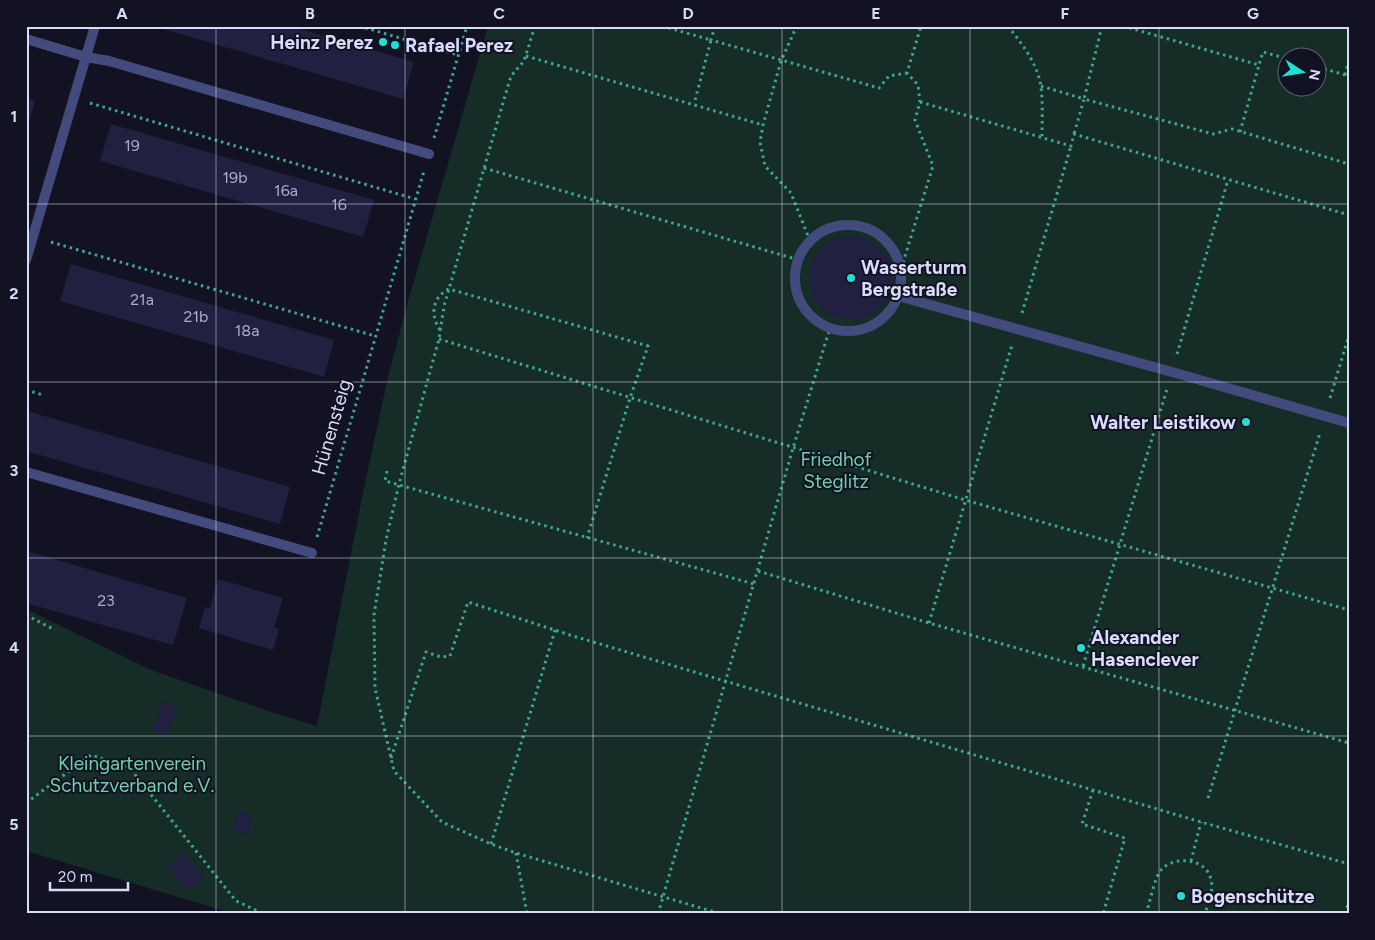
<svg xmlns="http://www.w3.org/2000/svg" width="1375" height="940" font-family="Figtree,sans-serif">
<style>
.green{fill:#162c27;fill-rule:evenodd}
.building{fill:#212041}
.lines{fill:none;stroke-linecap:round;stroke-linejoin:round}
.path{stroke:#40a78f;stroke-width:3;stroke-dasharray:2.5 4;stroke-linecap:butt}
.service{stroke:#434b7c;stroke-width:10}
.minor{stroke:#434b7c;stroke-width:10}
.grid{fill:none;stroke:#d9dbfa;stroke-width:1;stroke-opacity:0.55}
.poi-dot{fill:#1fe0d2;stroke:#121223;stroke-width:2}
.labels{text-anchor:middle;stroke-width:4;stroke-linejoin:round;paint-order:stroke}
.number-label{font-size:16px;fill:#abaccc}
.poi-label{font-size:19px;font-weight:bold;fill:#d9dbfa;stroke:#121223;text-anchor:start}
.street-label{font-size:19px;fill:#d9dbfa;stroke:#121223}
.park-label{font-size:19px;fill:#6fd0a7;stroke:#121223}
.neatline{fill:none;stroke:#d9dbfa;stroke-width:2}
.grid-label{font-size:16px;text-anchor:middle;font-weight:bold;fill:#d9dbfa}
</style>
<rect width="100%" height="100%" fill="#121223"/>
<path class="green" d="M 488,26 L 1349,26 L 1349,914 L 235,914 L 26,851 L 26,609 L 151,670 L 277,714 L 317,726 L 364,488 L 388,377 L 409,298 ZM 1288,58 L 1318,58 L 1318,88 L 1288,88 Z"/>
<path class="building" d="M 153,26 L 289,26 L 414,62 L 403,99 Z
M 26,98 L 35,101 L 27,128 L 26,128 Z
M 111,124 L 374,200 L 363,237 L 100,161 Z
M809 278a42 42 0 1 1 84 0a42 42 0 1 1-84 0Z
M 71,264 L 334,340 L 324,377 L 60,301 Z
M 27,411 L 290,487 L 280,524 L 26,451 Z
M 30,552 L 187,598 L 173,645 L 26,603 L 26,566 Z
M 218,579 L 283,598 L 274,628 L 279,629 L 273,650 L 199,628 L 205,607 L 210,608 Z
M 162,702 L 177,707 L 168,735 L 152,730 Z
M 238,811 L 253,816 L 247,835 L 232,830 Z
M 184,853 L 205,878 L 189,891 L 168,866 Z"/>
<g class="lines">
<path class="path" d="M 359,26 L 458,55
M 535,26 L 524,61 L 511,76 L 505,96 L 444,306 L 439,339 L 399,484 L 386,540 L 374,615 L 375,688 L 394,771 L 442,822 L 491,844 L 516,853 L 721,914
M 662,26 L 711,40 L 694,104
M 715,26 L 711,40 L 879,88 L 889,76 L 907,73
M 798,26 L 794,32 L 781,61 L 763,125 L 760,142 L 765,166 L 791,193 L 810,241
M 1008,26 C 1022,44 1038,64 1041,87 C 1043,104 1042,122 1042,138
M 1102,26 L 1084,99 L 1213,134 L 1232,129 L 1349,164
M 1123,26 L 1259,65 L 1263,52 L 1288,59
M 526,56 L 763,125
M 1318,67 L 1349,76
M 1345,75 L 1349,60
M 1041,86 L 1084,99 L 1074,134
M 920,102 L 1071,146 L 1074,134 L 1349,215
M 90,103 L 415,199
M 1240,132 L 1259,65
M 434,138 L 467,26
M 484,168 L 799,260
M 51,242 L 375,336
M 901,269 L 933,166 L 915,120 L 920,102 L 918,85 L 907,73 L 921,26
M 1022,313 L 1071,146
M 440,330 C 430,315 432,297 449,289 L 648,346 L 630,398 L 587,538
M 439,339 L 965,500 L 1349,610
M 1177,354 L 1228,180
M 26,390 L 43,395
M 1330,398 L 1349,335
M 387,471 L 385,481 L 754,584
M 317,537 L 424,171
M 758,571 L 929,623 L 1349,743
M 26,615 L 55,630
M 929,623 L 1012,345
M 1083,666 L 1167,389
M 391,758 L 426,652 L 441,657 L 450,656 L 468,602 L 573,636 L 1201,822 L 1349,864
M 1093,790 L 1082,824 L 1125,838 L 1103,914
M 1208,798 L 1320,433
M 26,803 L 91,755 L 129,767 L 236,901 L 264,914
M 491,844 L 555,630
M 516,853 L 527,914
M 1191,861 L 1201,822
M 658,914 L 793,448 L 830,328
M 1146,914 C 1150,903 1154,878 1161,870 C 1174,855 1207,858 1211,880 C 1214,891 1208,903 1205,914
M 1345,914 L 1349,901"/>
<path class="service" d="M 86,57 L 109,61 L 429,154
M795 278a53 53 0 1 1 106 0a53 53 0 1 1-106 0Z
M 898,296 L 1172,372 L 1349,423
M 26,472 L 312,553"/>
<path class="minor" d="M 26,39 L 86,57
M 26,260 L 95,26"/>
</g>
<path class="grid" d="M 216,26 L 216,914M 405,26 L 405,914M 593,26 L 593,914M 782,26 L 782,914M 970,26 L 970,914M 1159,26 L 1159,914M 26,204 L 1349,204M 26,382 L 1349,382M 26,558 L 1349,558M 26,736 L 1349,736"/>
<g class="poi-dot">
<circle cx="383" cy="42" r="5"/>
<circle cx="395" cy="45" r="5"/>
<circle cx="851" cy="278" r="5"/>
<circle cx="1246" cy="422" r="5"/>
<circle cx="1081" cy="648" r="5"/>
<circle cx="1181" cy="896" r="5"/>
</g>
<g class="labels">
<g class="number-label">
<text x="132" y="151">19</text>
<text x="235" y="183">19b</text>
<text x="286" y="196">16a</text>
<text x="339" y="210">16</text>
<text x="142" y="305">21a</text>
<text x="196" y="322">21b</text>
<text x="247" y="336">18a</text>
<text x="106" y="606">23</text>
</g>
<g class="poi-label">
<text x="373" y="49" text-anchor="end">Heinz Perez</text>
<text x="405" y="52">Rafael Perez</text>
<text x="861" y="274">Wasserturm<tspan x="861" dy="22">Bergstraße</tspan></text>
<text x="1236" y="429" text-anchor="end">Walter Leistikow</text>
<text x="1091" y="644">Alexander<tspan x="1091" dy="22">Hasenclever</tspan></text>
<text x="1191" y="903">Bogenschütze</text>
</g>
<g class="street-label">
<text transform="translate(331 427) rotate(-74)" y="7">Hünensteig</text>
</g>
<g class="park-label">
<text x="836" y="466">Friedhof<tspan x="836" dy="22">Steglitz</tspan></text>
<text x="132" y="770">Kleingartenverein<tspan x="132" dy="22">Schutzverband e.V.</tspan></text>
</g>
</g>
<rect width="1375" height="940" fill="none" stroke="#121223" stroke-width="55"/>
<g transform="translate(1302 72) rotate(102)"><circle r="24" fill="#121223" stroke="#626279"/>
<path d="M0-4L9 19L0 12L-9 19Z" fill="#1fe0d2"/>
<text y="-8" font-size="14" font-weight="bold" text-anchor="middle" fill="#d9dbfa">N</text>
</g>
<path d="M50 882v8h78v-8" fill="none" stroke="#d9dbfa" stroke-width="2.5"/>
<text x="58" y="882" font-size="15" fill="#d9dbfa" stroke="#121223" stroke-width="4" paint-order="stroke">20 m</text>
<rect x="28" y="28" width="1320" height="884" class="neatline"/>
<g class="grid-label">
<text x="122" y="19">A</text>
<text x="310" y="19">B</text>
<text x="499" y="19">C</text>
<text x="688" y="19">D</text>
<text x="876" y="19">E</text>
<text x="1065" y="19">F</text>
<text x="1253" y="19">G</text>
<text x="14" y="122">1</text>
<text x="14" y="299">2</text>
<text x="14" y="476">3</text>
<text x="14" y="653">4</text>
<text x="14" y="830">5</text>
</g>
</svg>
